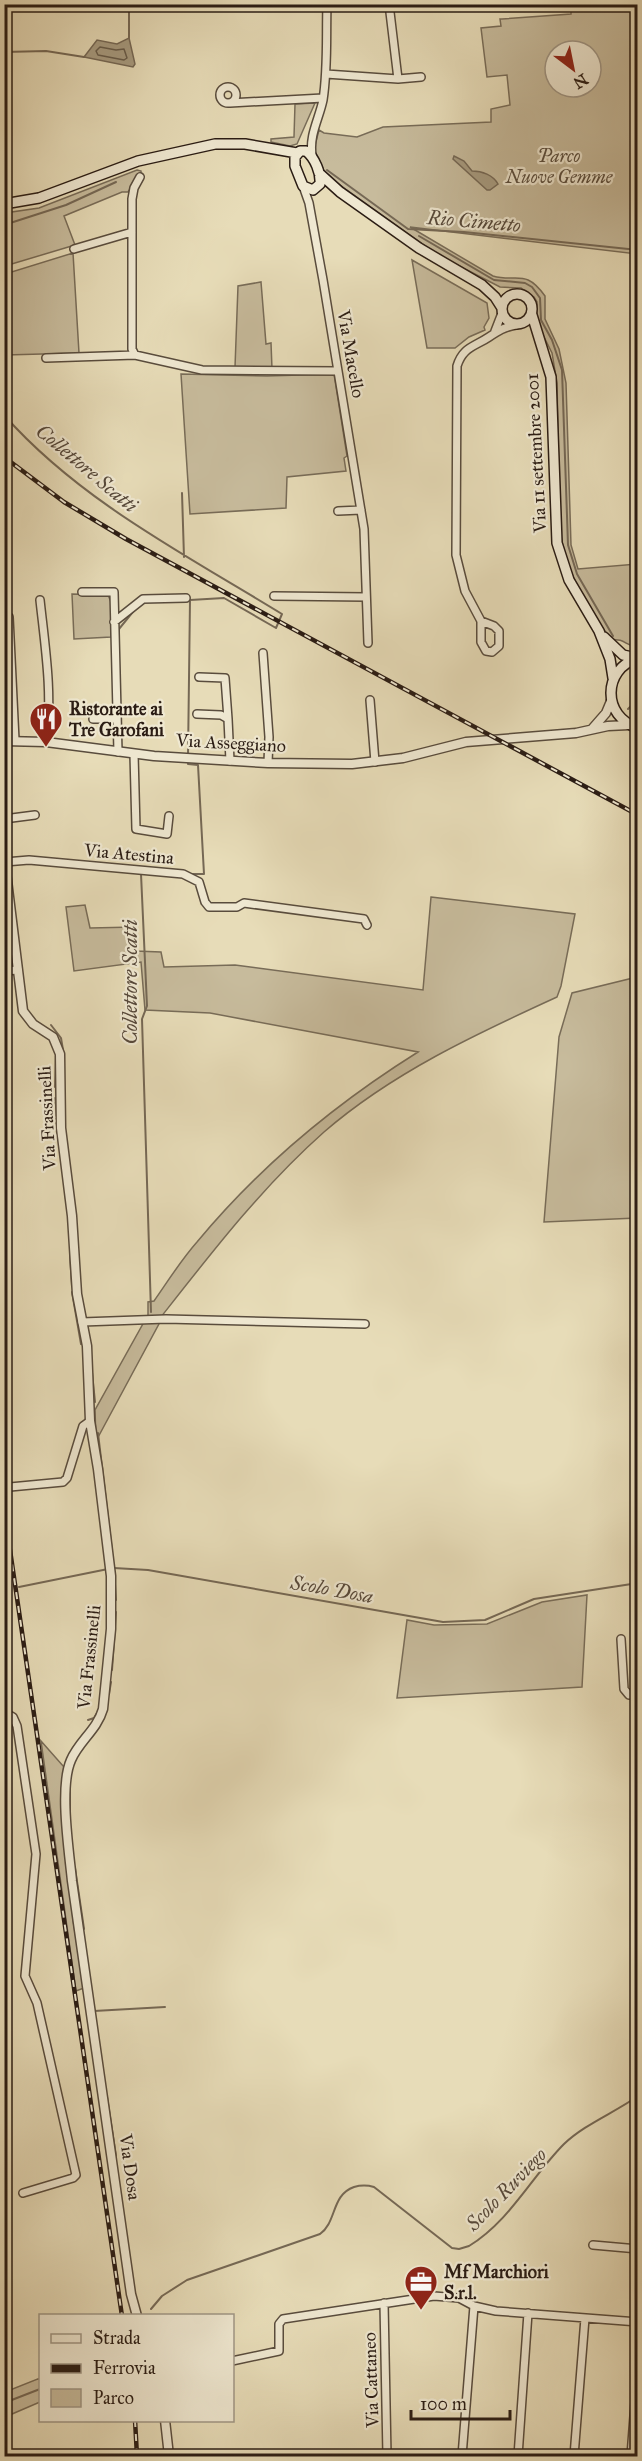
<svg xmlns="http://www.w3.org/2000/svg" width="642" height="2461" font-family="'IM FELL Great Primer',serif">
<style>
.green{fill:#c7bb9c;stroke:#786c58;stroke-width:1.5;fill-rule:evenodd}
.water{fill:#a79b80;stroke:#756855;stroke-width:1.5}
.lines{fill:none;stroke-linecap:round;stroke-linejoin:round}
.shore{stroke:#685c4a;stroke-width:1.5}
.stream{stroke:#756855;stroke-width:2}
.minor-casing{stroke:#594c3d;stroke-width:10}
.tertiary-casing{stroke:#594c3d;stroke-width:11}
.secondary-casing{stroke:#2a1c14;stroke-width:12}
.minor{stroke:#efe8d1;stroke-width:7}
.tertiary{stroke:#efe8d1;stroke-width:8}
.secondary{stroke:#efe8d1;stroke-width:9}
.rail-casing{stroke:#2a1c14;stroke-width:4.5}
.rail{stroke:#efe8d1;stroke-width:2;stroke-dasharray:7;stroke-linecap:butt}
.labels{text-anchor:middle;stroke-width:4.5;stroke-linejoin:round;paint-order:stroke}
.park-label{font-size:18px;font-style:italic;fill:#594c3d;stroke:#efe8d1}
.street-label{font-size:18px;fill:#2a1c14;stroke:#efe8d1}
.poi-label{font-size:18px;font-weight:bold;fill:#2a1c14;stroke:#efe8d1;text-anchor:start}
.water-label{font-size:20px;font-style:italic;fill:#56483a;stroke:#efe8d1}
</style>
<rect width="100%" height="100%" fill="#e7dcb8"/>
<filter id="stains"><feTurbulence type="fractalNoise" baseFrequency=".00333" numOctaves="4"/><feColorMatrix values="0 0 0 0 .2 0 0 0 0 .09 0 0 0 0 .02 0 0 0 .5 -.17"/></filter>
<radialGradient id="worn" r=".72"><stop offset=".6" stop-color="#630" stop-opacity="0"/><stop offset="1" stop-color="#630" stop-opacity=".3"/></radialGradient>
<path class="green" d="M 598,4 L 637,5 L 637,254 L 410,227 L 493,276 C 517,283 525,268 545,296 L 545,319 L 559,349 L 566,383 L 571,545 L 578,569 L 637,564 L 637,647 C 626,646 624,638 612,640 C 587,610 564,567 560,529 L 557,383 L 552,353 L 537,323 L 537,302 L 534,297 L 521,288 L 500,287 L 438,255 L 326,175 L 314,149 L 319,130 L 324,133 L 357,137 L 383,127 L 491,122 L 491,109 L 510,105 L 507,75 L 487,77 L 481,28 L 501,26 L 500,19 L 502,19 L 571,14 L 571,8 ZM 555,51 L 591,51 L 591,87 L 555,87 Z
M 315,103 L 297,144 L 290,146 L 271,142 L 271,139 L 294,137 L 295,104 Z
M 137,170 L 141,171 L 141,173 L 128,192 L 122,192 L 64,216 L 75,245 L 5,266 L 5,213 L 39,208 Z
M 73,253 L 79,353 L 5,355 L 5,274 Z
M 412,260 L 487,303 L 489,318 L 484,327 L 485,330 L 469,337 L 455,348 L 427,348 Z
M 261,282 L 266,344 L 271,343 L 272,369 L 235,367 L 238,286 Z
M 181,374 L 267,376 L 334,374 L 347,456 L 344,458 L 346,471 L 287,477 L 286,508 L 190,514 Z
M 72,594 L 108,595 L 111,602 L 111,637 L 74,639 Z
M 431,897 L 575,914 L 561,986 L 557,997 C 476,1034 392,1073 324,1132 C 262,1187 212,1252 161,1317 L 148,1317 L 148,1302 L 154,1301 C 168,1281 181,1260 197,1242 C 260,1166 335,1104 418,1052 L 210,1013 L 145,1010 L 141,962 L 74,971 L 66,907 L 85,905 L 90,928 L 135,927 L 135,951 L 161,952 L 164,967 L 235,965 L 423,990 Z
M 637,977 L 637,1218 L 544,1222 L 559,1037 L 572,993 Z
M 144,1322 L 160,1322 L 96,1441 L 95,1410 Z
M 587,1595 L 582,1687 L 397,1698 L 407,1620 L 434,1625 L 487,1624 L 542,1602 Z
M 41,1741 L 64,1767 L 67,1842 L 73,1920 L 84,1988 L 76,1991 Z
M 40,2378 L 40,2402 L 5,2417 L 5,2392 Z"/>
<path class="water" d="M 129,38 L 135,64 L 133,67 L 84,57 L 97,40 L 117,44 Z
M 454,156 L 464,161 L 472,171 C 482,171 493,175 498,184 L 490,190 L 487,190 L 453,159 Z"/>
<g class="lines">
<path class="shore" d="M 100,47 L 116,50 L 124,49 L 127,58 L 124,60 L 98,55 L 96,51 Z"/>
<path class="stream" d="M 129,4 L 129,38
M 4,52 L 46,51 L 84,57
M 327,170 L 408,229 L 464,232 L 638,250
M 4,225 L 66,205 L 116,182
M 419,236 L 494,280 L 525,283 L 532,287 L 540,298 L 541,320 L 552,340 L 562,370 L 568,545 L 577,574 L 613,636
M 4,415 C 80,501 186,555 282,614 L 276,628 L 224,598 L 190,600 L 188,756
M 182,493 L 184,557
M 119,653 L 119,629 L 136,608
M 628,709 L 634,703 L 633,693 L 638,686
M 188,874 L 204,874 L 198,765 L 188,764 L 188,761
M 8,937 L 11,966
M 51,1025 L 61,1038 L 63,1050
M 55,1087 L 56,1054
M 55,1098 L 66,1200
M 70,1256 L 72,1286
M 72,1292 L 81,1344
M 151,1312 L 142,1019 L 147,1006 L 141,874 L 152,874
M 92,1372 L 95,1402
M 98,1433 L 112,1551
M 114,1568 L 148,1570 L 443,1622 L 485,1620 L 534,1599 L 638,1583
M 115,1584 L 116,1600
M 19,1587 L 108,1569
M 4,1589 L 7,1589
M 112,1670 L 116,1612
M 109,1694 L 111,1682
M 88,1720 L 94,1718 L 97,1713
M 70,1782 L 70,1813
M 75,1868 L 84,1929
M 94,2011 L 165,2007
M 107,2097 L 116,2156
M 151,2309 L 162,2296 L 187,2280 L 320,2234 C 337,2222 331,2195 354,2187 C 361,2185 367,2185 374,2187 L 452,2248 L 459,2249 L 469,2246 C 510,2221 532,2176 564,2144 C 585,2124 614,2113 638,2096
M 4,2403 L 40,2389"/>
<g class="minor-casing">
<path id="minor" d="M 389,4 L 398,79
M 326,74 L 398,79 L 421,77
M220 95a8 8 0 1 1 16 0a8 8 0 1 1-16 0Z
M 230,103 L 323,98
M 312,155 C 309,135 319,119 323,100 C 328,68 326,36 327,4
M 303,186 L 309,203 L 323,280 L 364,529 L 368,643
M 74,249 L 132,232
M 495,331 L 502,313
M 135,355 L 132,349 L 132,199 L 134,188 L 140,177
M 46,358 L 135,355 L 202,370 L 338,371
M 338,511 L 361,510
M 82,592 L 114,592 L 118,752
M 274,596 L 366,597
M 40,600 C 45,646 53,696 46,742
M 9,617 L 15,740
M 481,621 L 494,626 L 499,631 L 499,646 L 492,652 L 486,651 L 481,642 L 481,621 L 465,591 L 456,555 L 457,366 C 463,347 474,347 489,337 C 498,331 504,327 516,325
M 114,622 L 143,599 L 186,598
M 263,653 L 269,737 L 268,763
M 370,700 L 375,762
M 197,714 L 221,715 L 228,719 L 225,678 L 199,677
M 93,719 L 117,719
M 228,719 L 230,761
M 134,754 L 136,829 L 167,834 L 169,816
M 4,819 L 35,815
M 5,862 L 29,860 L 183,874 L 199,882 L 205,902 L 209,907 L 237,907 L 244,903 L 364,919 L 367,925
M 4,971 L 18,970
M 82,1322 L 166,1319 L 365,1324
M 10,1487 L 63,1482 L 67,1478 L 83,1426 L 90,1421
M 621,1639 L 624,1689 L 629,1695 L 638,1694
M 4,1712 L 13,1717 L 17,1726 L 36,1854 L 25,1976 L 37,2003 L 76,2175 L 73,2178 L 23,2193
M 593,2245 L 638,2249
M 384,2303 L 387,2456
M 232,2361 L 279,2351 L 279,2324 L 283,2319 L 434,2296 L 459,2298 L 474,2306 L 496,2311 L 638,2322
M 462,2456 L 474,2306
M 518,2456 L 528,2313
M 574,2456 L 585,2318
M 631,2456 L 638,2363"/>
</g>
<g class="tertiary-casing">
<path id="tertiary" d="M 592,729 L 606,713 L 611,701
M 4,741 L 46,742 L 154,756 L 268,763 L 352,764 L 403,758 L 466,742 L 576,733 L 608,726 L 629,725
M 4,856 L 23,1011 L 33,1024 L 53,1037 L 60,1054 L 61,1128 L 72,1216 L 77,1294 L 87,1346 L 90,1421 L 98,1469 L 111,1576 L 111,1629 L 103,1709 C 97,1730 79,1741 71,1760 C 59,1787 69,1850 72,1881 L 131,2294 L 137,2316
M 165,2420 L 169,2456"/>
</g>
<g class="secondary-casing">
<path id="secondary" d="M 300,151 L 306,151 C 315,158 321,173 320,184 L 313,190 L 303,186 L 295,166 L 295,157 Z
M 319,173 L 340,192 L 419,248 L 482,285 L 495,297 L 502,308
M 4,204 L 39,198 L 138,161 L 215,144 L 245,144 L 297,153
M502 309a15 15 0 1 1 30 0a15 15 0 1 1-30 0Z
M 532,315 L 551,377 L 557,543 L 569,580 L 599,631 L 610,659 L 613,678
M 604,637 L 623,655 L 637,658
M 638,658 C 602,669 602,717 638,728"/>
</g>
<use href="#minor" class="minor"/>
<use href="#tertiary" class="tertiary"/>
<use href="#secondary" class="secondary"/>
<g class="rail-casing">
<path id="rail" d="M 4,457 L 64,502 L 126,539 L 638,815
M 4,1509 L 122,2316
M 135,2420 L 137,2456"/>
</g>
<use href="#rail" class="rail"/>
</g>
<defs>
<g id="restaurant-pin" transform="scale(1.725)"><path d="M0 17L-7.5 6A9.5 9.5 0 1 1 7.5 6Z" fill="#8f2418" stroke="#efe8d1"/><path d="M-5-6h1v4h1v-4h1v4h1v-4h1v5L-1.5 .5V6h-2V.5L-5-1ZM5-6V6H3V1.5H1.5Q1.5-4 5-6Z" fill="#fff"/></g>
<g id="office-pin" transform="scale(1.725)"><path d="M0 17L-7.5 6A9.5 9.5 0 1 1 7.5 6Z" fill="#8f2418" stroke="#efe8d1"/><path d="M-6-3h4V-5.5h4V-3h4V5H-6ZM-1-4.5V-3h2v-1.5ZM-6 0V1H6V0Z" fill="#fff"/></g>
</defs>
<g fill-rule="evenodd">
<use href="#restaurant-pin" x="46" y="719"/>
<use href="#office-pin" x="421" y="2282"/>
</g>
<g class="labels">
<g class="park-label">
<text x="559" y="162">Parco<tspan x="559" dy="21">Nuove Gemme</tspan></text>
</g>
<g class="street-label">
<text transform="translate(351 354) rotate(80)" y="6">Via Macello</text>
<text transform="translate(536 453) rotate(-93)" y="6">Via 11 settembre 2001</text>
<text transform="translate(231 743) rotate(3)" y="6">Via Asseggiano</text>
<text transform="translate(129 854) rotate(5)" y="6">Via Atestina</text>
<text transform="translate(47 1118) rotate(-93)" y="6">Via Frassinelli</text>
<text transform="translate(89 1657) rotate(-84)" y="6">Via Frassinelli</text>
<text transform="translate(130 2167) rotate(82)" y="6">Via Dosa</text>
<text transform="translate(371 2380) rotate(-92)" y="6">Via Cattaneo</text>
</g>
<g class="poi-label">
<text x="69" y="715">Ristorante ai<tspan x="69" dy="21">Tre Garofani</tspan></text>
<text x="444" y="2278">Mf Marchiori<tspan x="444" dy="21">S.r.l.</tspan></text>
</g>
<g class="water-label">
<text transform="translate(474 221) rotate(5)" y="7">Rio Cimetto</text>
<text transform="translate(87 468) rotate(40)" y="7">Collettore Scatti</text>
<text transform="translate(130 982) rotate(-90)" y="7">Collettore Scatti</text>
<text transform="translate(332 1589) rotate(10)" y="7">Scolo Dosa</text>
<text transform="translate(506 2189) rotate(-46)" y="7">Scolo Ruviego</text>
</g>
</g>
<rect width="642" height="2461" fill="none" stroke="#e7dcb8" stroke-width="24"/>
<rect x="6" y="6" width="630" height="2449" fill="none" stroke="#2a1c14" stroke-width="3"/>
<rect x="12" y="12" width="618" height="2437" fill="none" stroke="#2a1c14" stroke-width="1.5"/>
<rect x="39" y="2314" width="195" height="108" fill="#efe8d1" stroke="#a09685" stroke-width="1.5"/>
<rect x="51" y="2334" width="30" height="9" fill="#efe8d1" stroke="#a09685" stroke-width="1.5"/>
<text x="93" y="2344" font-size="18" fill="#2a1c14">Strada</text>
<rect x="51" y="2364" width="30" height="9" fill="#2a1c14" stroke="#a09685" stroke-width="1.5"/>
<text x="93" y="2374" font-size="18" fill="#2a1c14">Ferrovia</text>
<rect x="51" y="2389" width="30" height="18" fill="#c7bb9c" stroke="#a09685" stroke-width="1.5"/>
<text x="93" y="2404" font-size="18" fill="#2a1c14">Parco</text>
<g transform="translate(573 69) rotate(148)"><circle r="28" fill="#efe8d1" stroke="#a09685" stroke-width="1.5"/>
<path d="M0-4.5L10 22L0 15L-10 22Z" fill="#8f2418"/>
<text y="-9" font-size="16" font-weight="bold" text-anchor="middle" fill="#2a1c14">N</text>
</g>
<path d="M411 2410v9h99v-9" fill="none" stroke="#2a1c14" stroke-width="3"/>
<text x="420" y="2410" font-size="18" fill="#2a1c14" stroke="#efe8d1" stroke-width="4.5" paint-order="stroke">100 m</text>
<rect width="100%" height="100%" filter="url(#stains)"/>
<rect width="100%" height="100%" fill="url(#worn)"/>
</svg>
